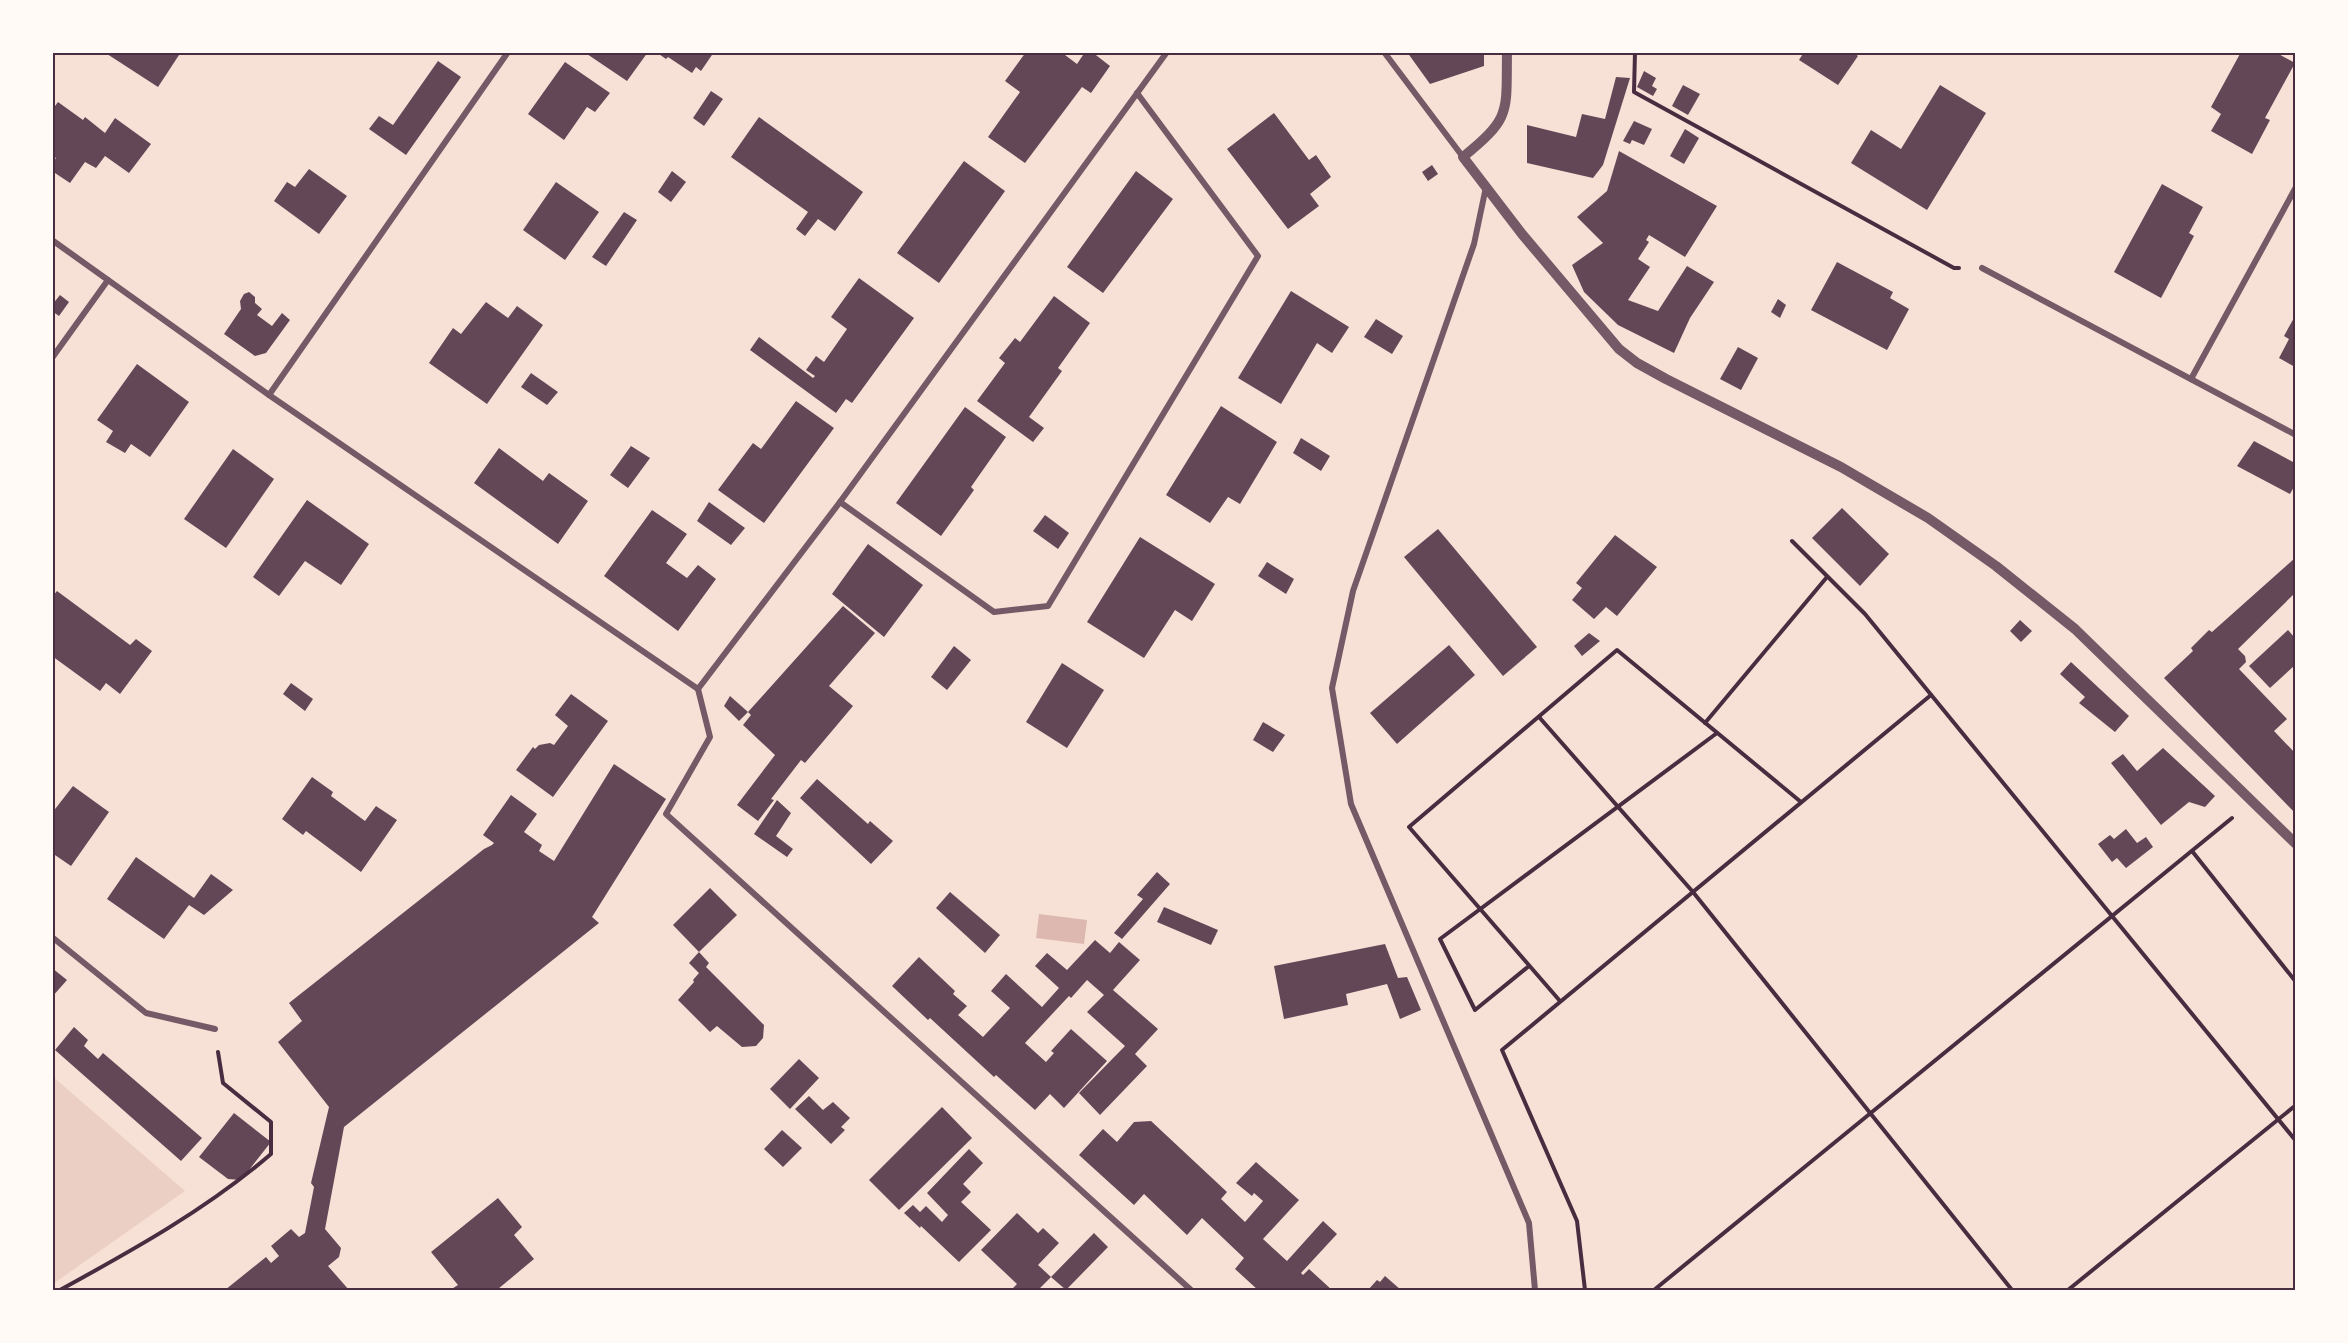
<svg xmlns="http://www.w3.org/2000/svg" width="2348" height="1343" viewBox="0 0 2348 1343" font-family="Lato,sans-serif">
<rect width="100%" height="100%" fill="#f7e1d7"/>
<path fill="#ebcfc5" d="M52 1076 185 1191 53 1284H52Z"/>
<path fill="#dcb8b0" d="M1039 914 1087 920 1084 944 1036 938Z"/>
<g fill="#644757">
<path d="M104 52H181L158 87Z"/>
<path d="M584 52H648L627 81Z"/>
<path d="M656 52H714L701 71 696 67 692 73 668 57 666 59Z"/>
<path d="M1026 52H1061L1077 64 1085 52H1092L1110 66 1091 93 1082 87 1025 163 988 137 1020 92 1005 81Z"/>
<path d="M1407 52H1484V66L1430 84Z"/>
<path d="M1804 52H1853L1858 56 1838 85 1799 60Z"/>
<path d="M2241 52H2275L2295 63 2265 118 2270 120 2252 154 2211 131 2221 114 2211 107Z"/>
<path d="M438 61 461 77 406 155 369 129 379 116 393 125Z"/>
<path d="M565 62 610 93 595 112 587 107 564 140 528 114Z"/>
<path d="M1644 71 1656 78 1652 86 1657 89 1653 96 1637 87Z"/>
<path d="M1616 77 1630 78 1603 165 1593 178 1527 163V125L1576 137 1582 114 1605 119Z"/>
<path d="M1683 85 1700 94 1688 115 1672 106Z"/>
<path d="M1940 85 1986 113 1927 210 1851 163 1871 130 1901 149Z"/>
<path d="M711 91 723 99 704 126 693 118Z"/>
<path d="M58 102 83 120 85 117 105 133 115 118 151 144 129 173 105 156 96 168 85 162 70 183 52 171V163L56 158 52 156V110Z"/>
<path d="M1274 113 1309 160 1316 155 1331 177 1310 194 1319 206 1288 229 1227 149Z"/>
<path d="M759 117 863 192 835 231 818 219 805 236 796 229 808 212 731 157Z"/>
<path d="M1634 121 1652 129 1644 145 1632 140 1630 144 1623 141Z"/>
<path d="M1685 129 1699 138 1684 164 1670 156Z"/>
<path d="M1619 151 1717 206 1685 257 1649 235 1646 240 1649 242 1638 259 1650 267 1628 300 1658 311 1687 266 1714 282 1690 318 1674 353 1618 325 1584 292 1572 265 1603 243 1577 217 1607 191Z"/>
<path d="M964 161 1005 191 939 283 897 253Z"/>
<path d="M1432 165 1438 174 1428 181 1422 172Z"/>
<path d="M309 169 347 196 319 234 274 201 287 182 295 187Z"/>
<path d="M672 171 686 182 671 202 658 192Z"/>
<path d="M1136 171 1173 199 1103 293 1067 267Z"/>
<path d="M556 182 599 212 565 260 523 230Z"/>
<path d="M2162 184 2203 207 2189 233 2194 236 2161 298 2114 272Z"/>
<path d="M624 212 637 220 606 266 592 257Z"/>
<path d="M1837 262 1893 292 1890 298 1909 309 1887 350 1811 310Z"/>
<path d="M859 278 914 318 852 403 846 399 836 413 750 350 759 337 813 378 815 376 806 370 816 356 824 362 847 329 831 317Z"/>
<path d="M1291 291 1349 327 1332 353 1317 343 1281 404 1238 378Z"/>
<path d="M249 292 255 297V303L262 309 257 315 272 326 282 313 290 320 266 353 255 356 224 334 241 309 240 301 244 294Z"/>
<path d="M60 295 69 302 59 316 52 311V305Z"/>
<path d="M1054 296 1090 323 1058 368 1062 371 1029 417 1044 428 1033 442 977 401 1005 363 999 358 1015 338 1020 342Z"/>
<path d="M1778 299 1786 305 1780 318 1771 312Z"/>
<path d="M486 302 508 318 517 306 543 325 487 404 429 363 453 328 461 334Z"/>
<path d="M2295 316V367L2279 358 2289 339 2284 336Z"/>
<path d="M1376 319 1403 336 1392 354 1364 337Z"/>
<path d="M1738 347 1758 358 1741 390 1720 379Z"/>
<path d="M137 364 189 402 150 457 131 444 125 453 106 442 113 431 97 420Z"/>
<path d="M531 373 558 392 547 405 521 387Z"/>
<path d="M796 401 834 428 764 523 718 490 753 443 761 449Z"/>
<path d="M1221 406 1277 442 1240 504 1228 497 1210 523 1166 495Z"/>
<path d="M965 407 1006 437 971 487 974 490 941 536 896 503Z"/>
<path d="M1301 438 1330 456 1321 471 1293 453Z"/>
<path d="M2254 441 2295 463V485L2290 494 2237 466Z"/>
<path d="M631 446 650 458 628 488 610 475Z"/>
<path d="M499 448 543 481 549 473 588 501 558 544 474 483Z"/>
<path d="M233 449 274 479 226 548 184 519Z"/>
<path d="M307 500 369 544 341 585 305 561 279 596 253 577Z"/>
<path d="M709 502 745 528 731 545 697 521Z"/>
<path d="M1842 508 1889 554 1860 586 1812 538Z"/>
<path d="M652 510 687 534 666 563 687 578 698 565 716 579 678 631 604 576Z"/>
<path d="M1045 515 1069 533 1058 549 1033 531Z"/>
<path d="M1438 529 1537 647 1503 676 1404 557Z"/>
<path d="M1615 535 1657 567 1617 616 1606 607 1594 619 1572 600 1582 588 1576 583Z"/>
<path d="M1140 537 1215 584 1192 621 1175 610 1144 658 1087 622Z"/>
<path d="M868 544 923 585 884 637 832 594Z"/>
<path d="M2295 558V593L2238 649 2245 656 2246 662 2239 669 2287 719 2274 731 2295 753V813L2164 678 2193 651 2191 648 2209 630 2212 632Z"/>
<path d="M1267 562 1294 579 1286 594 1258 576Z"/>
<path d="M57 591 130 645 136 639 152 651 120 694 106 683 100 691 52 656V597Z"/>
<path d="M843 606 875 633 829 686 853 706 805 763 801 760 771 799 774 800 758 821 737 805 775 755 743 725 751 715 748 712Z"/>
<path d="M2020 620 2032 631 2021 642 2010 631Z"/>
<path d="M2288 630 2295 638V665L2270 688 2249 666Z"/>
<path d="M1589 633 1600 641 1582 656 1574 646Z"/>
<path d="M1449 645 1475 675 1397 744 1370 713Z"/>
<path d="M954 646 971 660 947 690 931 677Z"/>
<path d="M2071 662 2129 716 2115 732 2079 703 2085 697 2060 674Z"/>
<path d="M1062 663 1104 690 1067 748 1026 722Z"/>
<path d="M291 683 313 699 305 711 283 694Z"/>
<path d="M571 694 608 721 553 797 516 770 533 747 535 749 539 745 550 743 554 745 568 726 555 715Z"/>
<path d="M730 696 748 712 739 721 724 706Z"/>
<path d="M1263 722 1285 735 1273 752 1253 740Z"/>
<path d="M2163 748 2215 796 2205 807 2189 802 2161 825 2111 763 2123 754 2137 771Z"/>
<path d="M614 764 666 799 592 917 599 923 344 1127 325 1229 341 1248 339 1257 328 1266 349 1290H225L266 1257 271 1263 279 1256 271 1246 291 1229 299 1237 305 1233 314 1187 311 1183 329 1107 278 1042 302 1021 289 1003 484 849 492 845 494 843 483 835 511 795 537 814 524 832 542 845 539 851 554 861Z"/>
<path d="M312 777 333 792 331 796 365 821 376 806 397 820 361 872 306 831 303 835 282 819Z"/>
<path d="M817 779 868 824 870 821 893 841 871 864 800 798Z"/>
<path d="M73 786 109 812 71 866 52 853V813Z"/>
<path d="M777 800 791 813 776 836 793 849 787 857 754 834Z"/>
<path d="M2126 829 2137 843 2146 837 2153 847 2126 868 2117 858 2112 862 2098 844 2110 835 2114 839Z"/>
<path d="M136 857 194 898 211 874 233 890 204 915 189 905 164 939 107 899Z"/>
<path d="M1157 872 1170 884 1122 939 1114 933 1143 899 1137 895Z"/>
<path d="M710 888 737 915 699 952 673 925Z"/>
<path d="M950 892 1000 935 985 953 936 908Z"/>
<path d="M1164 907 1218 930 1211 945 1157 922Z"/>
<path d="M1095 940 1110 953 1119 942 1140 960 1113 990 1158 1029 1135 1054 1147 1066 1100 1115 1079 1093 1125 1046 1087 1012 1104 995 1087 980 1071 998 1069 996 1025 1043 1046 1062 1054 1053 1051 1051 1071 1029 1107 1061 1064 1108 1050 1094 1035 1110 996 1075 994 1077 930 1018 928 1020 892 986 919 957 955 991 953 994 967 1006 958 1015 983 1037 1010 1008 991 991 1006 974 1042 1007 1059 988 1035 966 1047 953 1067 970Z"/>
<path d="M1385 944 1398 978 1407 977 1421 1010 1400 1019 1387 984 1346 994 1348 1005 1284 1019 1274 966Z"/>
<path d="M699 952 709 963 706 967 764 1025 763 1038 756 1046 742 1047 717 1026 710 1032 678 1000 694 982 693 980 699 973 689 963Z"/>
<path d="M52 968 67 980 52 997Z"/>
<path d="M74 1027 88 1040 84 1046 98 1059 103 1053 202 1138 181 1161 55 1050Z"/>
<path d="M799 1059 819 1078 790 1109 770 1089Z"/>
<path d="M809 1096 823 1110 833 1102 850 1118 841 1127 845 1130 831 1144 795 1109Z"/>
<path d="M942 1107 972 1138 899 1210 869 1180Z"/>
<path d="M234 1113 271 1142 241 1180 228 1179 199 1157Z"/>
<path d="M1151 1121 1227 1192 1221 1199 1245 1222 1263 1201 1254 1193 1252 1196 1236 1183 1256 1162 1299 1200 1263 1239 1287 1261 1323 1221 1337 1234 1301 1273 1303 1275 1309 1269 1332 1290H1258L1235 1269 1244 1258 1202 1218 1187 1235 1144 1194 1134 1205 1079 1155 1103 1129 1117 1142 1134 1122Z"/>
<path d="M782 1130 802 1148 783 1167 764 1149Z"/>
<path d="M969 1149 983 1163 963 1184 971 1192 961 1202 991 1230 959 1262 921 1226 920 1228 904 1213 913 1205 920 1212 926 1206 942 1222 948 1215 927 1193Z"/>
<path d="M498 1198 522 1227 514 1235 534 1259 498 1289 499 1290H450L458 1285 431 1252Z"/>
<path d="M1017 1213 1038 1233 1043 1228 1059 1243 1038 1265 1051 1277 1094 1233 1108 1247 1066 1290 1051 1277 1038 1290H1011L1017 1284 981 1250Z"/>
<path d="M1385 1276 1401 1290H1368L1377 1280 1380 1282Z"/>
</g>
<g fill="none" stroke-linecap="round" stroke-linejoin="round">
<g stroke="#4a2c40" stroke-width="4">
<path d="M1635 52 1634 92 1954 268H1959"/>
<path d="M1792 541 1865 614 2296 1141"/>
<path d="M1539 717 1693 892 2012 1290"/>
<path d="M1705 723 1827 577"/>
<path d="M2192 851 2296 982"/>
<path d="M1529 966 1475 1010 1440 939 1717 733"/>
<path d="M1560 1001 1409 827 1617 650 1801 802"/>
<path d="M60 1290C133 1250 207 1209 271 1154V1122L223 1083 218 1052"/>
<path d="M1585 1290 1577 1221 1502 1050 1931 695"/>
<path d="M1654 1290 2232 818"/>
<path d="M2068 1290 2296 1105"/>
</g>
<g stroke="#755966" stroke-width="6">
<path d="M1384 52 1463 157"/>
<path d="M1486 187 1474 244 1353 591 1332 688 1351 804 1529 1223 1535 1290"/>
<path d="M52 240 269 395 698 689 840 502 1167 52"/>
<path d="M1982 268 2296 435"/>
<path d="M52 358 108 280"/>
<path d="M2191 379 2296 187"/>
<path d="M269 395 508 52"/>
<path d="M840 502 994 612 1048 606 1258 256 1137 93"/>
<path d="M698 689 710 737 666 814 1191 1290"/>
<path d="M52 937 146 1013 215 1029"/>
</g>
<path stroke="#755966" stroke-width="10" d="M1507 52C1506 113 1512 117 1463 157L1522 234 1619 349 1637 363 1666 379 1841 467 1928 518 1996 566 2075 629 2296 844"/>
</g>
<rect width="2348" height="1343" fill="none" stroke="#fffaf5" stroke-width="108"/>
<rect x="54" y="54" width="2240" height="1235" fill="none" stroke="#4a2c40" stroke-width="2"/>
</svg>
